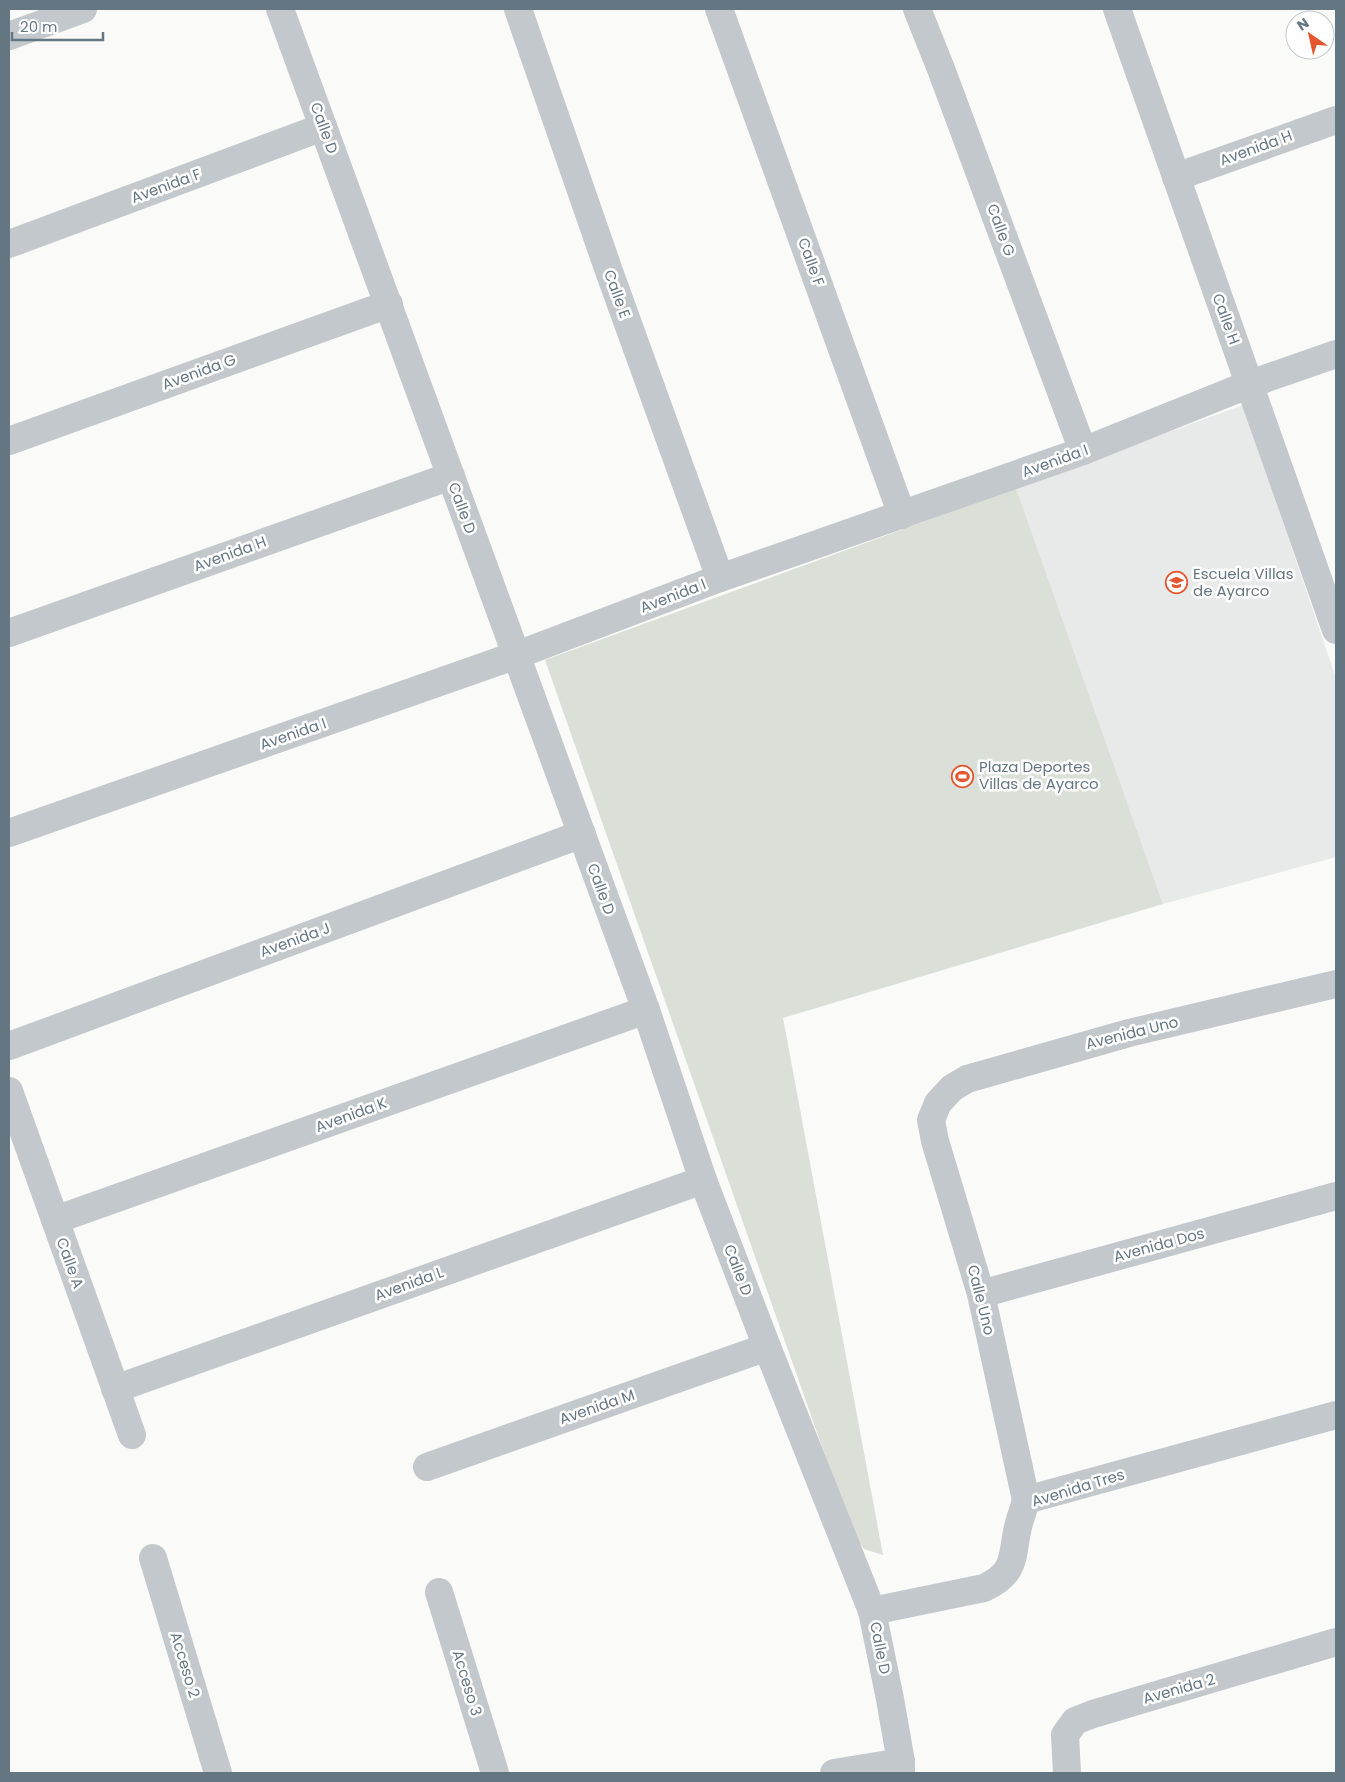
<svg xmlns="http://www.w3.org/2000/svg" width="1345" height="1782" viewBox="0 0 1345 1782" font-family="Poppins,sans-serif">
<rect width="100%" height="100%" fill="#fafaf8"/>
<path fill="#e8e9e9" d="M1243 405 1336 678V857L1163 904 1016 488Z"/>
<path fill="#dadfd7" d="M1016 488 1163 904 783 1018 883 1555 864 1549 852 1532 545 660Z"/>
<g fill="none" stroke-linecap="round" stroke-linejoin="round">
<g stroke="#c3c8cc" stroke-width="28">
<path d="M280 9 646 1010 703 1180 767 1347 872 1611 890 1699 901 1762V1773"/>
<path d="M518 9 610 274 720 578"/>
<path d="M719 9 902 515"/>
<path d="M917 9 941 69 1083 451"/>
<path d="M1117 9 1336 630"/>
<path d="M9 36 83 9"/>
<path d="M1176 177 1336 120"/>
<path d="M9 244 323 127"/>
<path d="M9 441 389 304"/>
<path d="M9 633 451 476"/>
<path d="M9 833 517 655 720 578 1083 451 1250 384 1336 354"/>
<path d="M9 1046 582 834"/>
<path d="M9 1091 132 1435"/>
<path d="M55 1220 646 1010"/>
<path d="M981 1294 1336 1196"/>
<path d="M115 1389 703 1180"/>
<path d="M427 1467 767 1347"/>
<path d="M1026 1500 981 1294 935 1141 931 1120 938 1103 952 1088 967 1079 1129 1033 1336 984"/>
<path d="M153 1558 218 1773"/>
<path d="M439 1592 495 1773"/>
<path d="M872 1611 984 1588C1017 1572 1011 1558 1018 1527 1020 1518 1024 1509 1026 1500L1336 1415"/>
<path d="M834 1773 901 1762"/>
<path d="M1067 1773 1065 1735 1075 1721 1093 1714 1336 1642"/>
</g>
</g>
<defs>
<symbol id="school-ring" viewBox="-11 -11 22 22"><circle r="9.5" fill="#fff" stroke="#e4572e" stroke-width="1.5"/><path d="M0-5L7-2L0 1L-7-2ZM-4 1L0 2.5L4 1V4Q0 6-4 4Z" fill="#e4572e"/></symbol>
<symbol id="stadium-ring" viewBox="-11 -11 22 22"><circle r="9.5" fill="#fff" stroke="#e4572e" stroke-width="1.5"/><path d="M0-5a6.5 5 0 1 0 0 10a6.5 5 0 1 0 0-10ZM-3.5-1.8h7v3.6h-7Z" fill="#e4572e"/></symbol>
</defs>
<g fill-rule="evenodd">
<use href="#school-ring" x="1164" y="570" width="25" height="25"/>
<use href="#stadium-ring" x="950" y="764" width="25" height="25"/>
</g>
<g text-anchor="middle" stroke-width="5" stroke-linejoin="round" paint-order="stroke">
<g font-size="15" fill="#657683" stroke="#fff">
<text transform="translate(324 128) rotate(70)" y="5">Calle D</text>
<text transform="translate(1256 148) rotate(-20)" y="5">Avenida H</text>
<text transform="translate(166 186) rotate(-20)" y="5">Avenida F</text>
<text transform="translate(1001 230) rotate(70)" y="5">Calle G</text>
<text transform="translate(811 262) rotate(70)" y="5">Calle F</text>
<text transform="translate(617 294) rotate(70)" y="5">Calle E</text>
<text transform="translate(1226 319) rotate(70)" y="5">Calle H</text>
<text transform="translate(199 372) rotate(-20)" y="5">Avenida G</text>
<text transform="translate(1055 461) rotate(-20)" y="5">Avenida I</text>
<text transform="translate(462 508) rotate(70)" y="5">Calle D</text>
<text transform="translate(230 554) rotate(-20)" y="5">Avenida H</text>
<text transform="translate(673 596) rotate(-21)" y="5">Avenida I</text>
<text transform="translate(293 734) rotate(-19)" y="5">Avenida I</text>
<text transform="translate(601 889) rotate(70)" y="5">Calle D</text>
<text transform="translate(295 940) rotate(-20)" y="5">Avenida J</text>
<text transform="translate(1132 1033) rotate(-14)" y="5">Avenida Uno</text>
<text transform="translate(351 1115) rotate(-20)" y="5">Avenida K</text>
<text transform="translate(1159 1245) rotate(-15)" y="5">Avenida Dos</text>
<text transform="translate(70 1263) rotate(70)" y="5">Calle A</text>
<text transform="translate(738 1270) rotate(69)" y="5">Calle D</text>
<text transform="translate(409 1284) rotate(-20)" y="5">Avenida L</text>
<text transform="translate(981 1300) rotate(76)" y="5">Calle Uno</text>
<text transform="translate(597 1407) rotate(-19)" y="5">Avenida M</text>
<text transform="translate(1078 1488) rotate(-17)" y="5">Avenida Tres</text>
<text transform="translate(880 1648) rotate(79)" y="5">Calle D</text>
<text transform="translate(185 1665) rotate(73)" y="5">Acceso 2</text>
<text transform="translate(467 1683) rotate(73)" y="5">Acceso 3</text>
<text transform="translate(1179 1689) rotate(-16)" y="5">Avenida 2</text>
</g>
<g font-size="15" fill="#657683" stroke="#fff" text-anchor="start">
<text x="1193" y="579">Escuela Villas<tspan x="1193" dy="17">de Ayarco</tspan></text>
<text x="979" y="772">Plaza Deportes<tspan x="979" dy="17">Villas de Ayarco</tspan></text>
</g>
</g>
<rect width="1345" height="1782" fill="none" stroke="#657683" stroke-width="20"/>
<g transform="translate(1310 35) rotate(326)"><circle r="24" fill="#ffffff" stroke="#c1c8cd"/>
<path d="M0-4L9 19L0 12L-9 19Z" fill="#e4572e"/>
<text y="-8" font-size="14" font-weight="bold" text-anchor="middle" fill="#657683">N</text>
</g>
<path d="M12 32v8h91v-8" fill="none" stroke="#657683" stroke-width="2.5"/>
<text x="20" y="32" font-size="15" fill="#657683" stroke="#ffffff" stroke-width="4" paint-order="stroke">20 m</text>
</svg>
